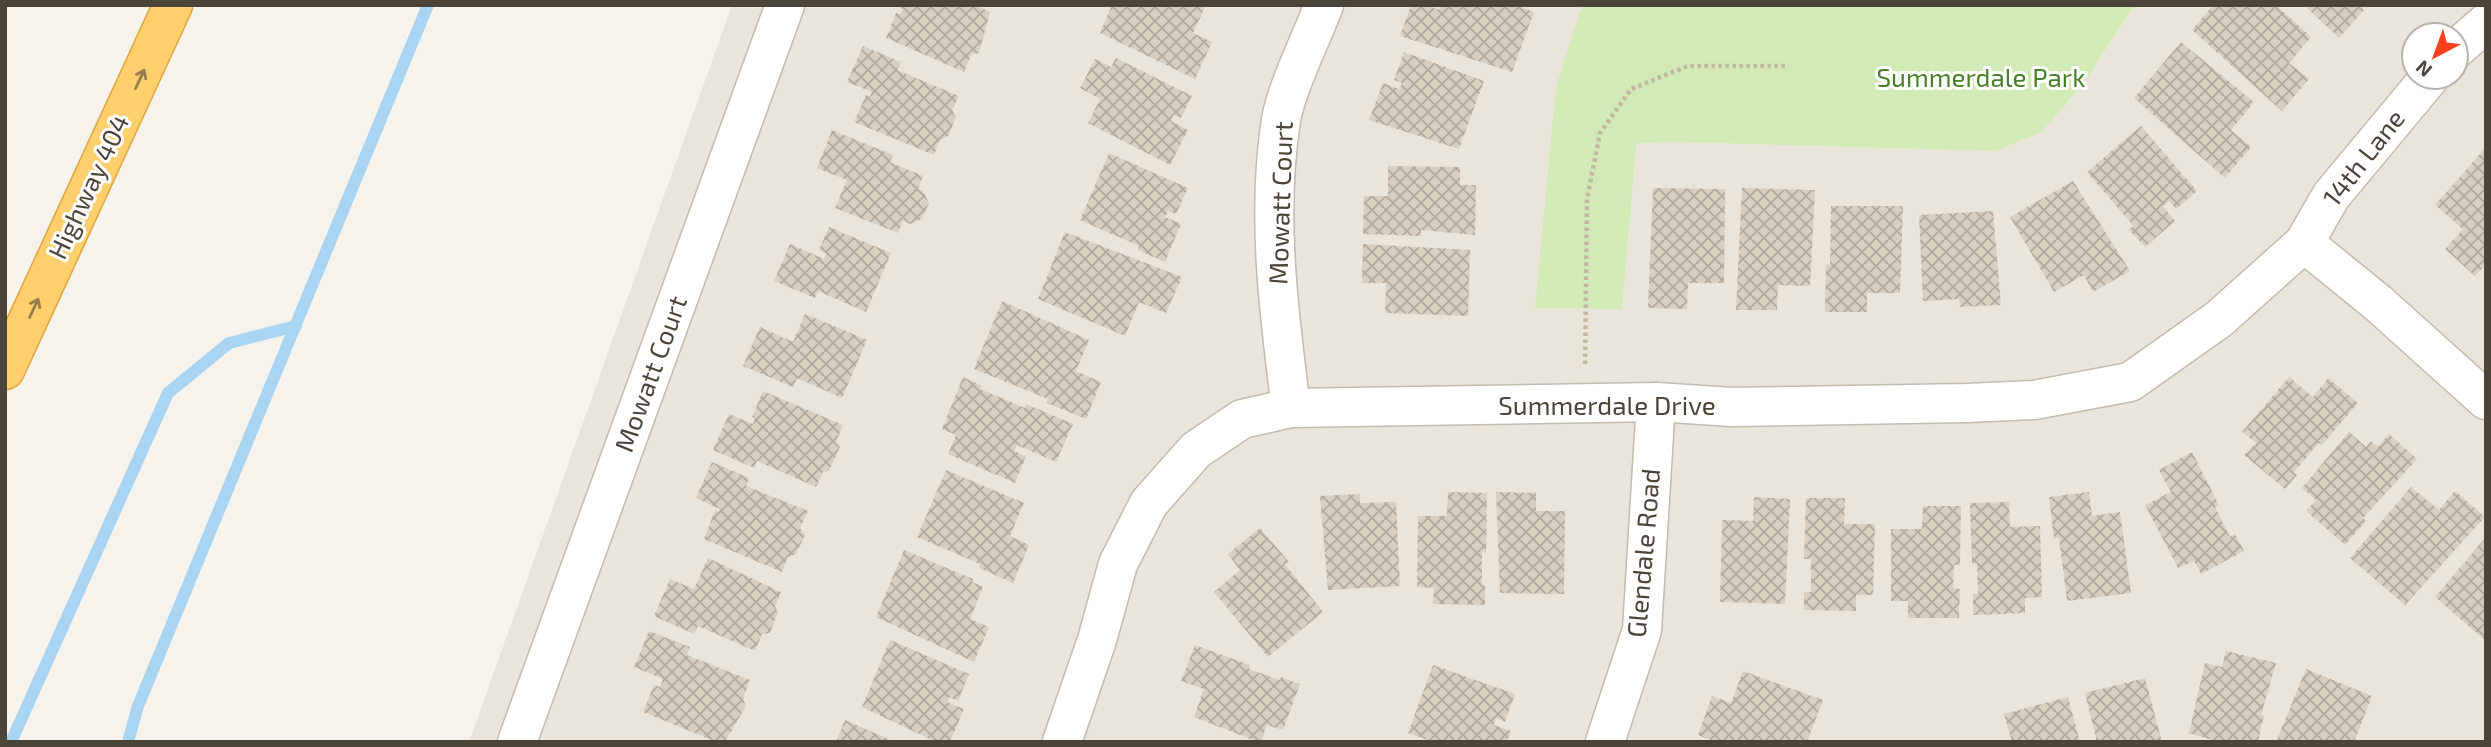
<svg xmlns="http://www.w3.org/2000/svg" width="2491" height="747" viewBox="0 0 2491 747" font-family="'Exo 2',sans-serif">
<defs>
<pattern id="building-cross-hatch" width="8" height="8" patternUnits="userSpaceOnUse" patternTransform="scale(1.75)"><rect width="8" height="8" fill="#d8cfc1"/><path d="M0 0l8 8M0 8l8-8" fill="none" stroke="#b1aa9e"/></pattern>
</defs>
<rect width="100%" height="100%" fill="#f6f3ec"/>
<path fill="#eae5da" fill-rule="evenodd" d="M732 5H1582L1556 86 1636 144 1667 142 1996 151 2042 132 2083 84 2135 5H2486V742H469ZM2414 35H2456V77H2414Z"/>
<path fill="#d2eab5" d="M1582 5H2135L2083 84 2042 132 1996 151 1667 142 1636 144 1622 309 1535 308 1556 86Z"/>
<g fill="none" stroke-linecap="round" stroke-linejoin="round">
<g stroke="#a9d4f2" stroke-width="12">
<path d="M11 742 168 393 229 343 296 326"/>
<path d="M128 742 138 706 428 5"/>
</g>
</g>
<g fill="url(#building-cross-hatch)">
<path d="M895 5H975L990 12 979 53 971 55 964 72 886 38 896 13 900 14 903 9Z"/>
<path d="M1112 5H1206L1193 33 1212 42 1195 79 1100 33Z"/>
<path d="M1411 5H1427L1439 10 1441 5H1515L1534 12 1512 72 1400 36Z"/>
<path d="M2213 5H2276L2311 37 2289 63 2309 79 2282 111 2192 30Z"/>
<path d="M2304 5H2358L2364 10 2339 38Z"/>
<path d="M2181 42 2254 102 2231 130 2251 147 2225 178 2134 98Z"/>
<path d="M863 46 901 62 897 70 959 96 952 110 956 117 948 136 940 140 934 155 854 122 866 95 870 97 872 92 847 82Z"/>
<path d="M1404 52 1484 81 1459 149 1369 120 1383 83 1399 89 1402 83 1394 80Z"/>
<path d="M1116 58 1192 96 1181 118 1174 115 1171 121 1188 130 1170 165 1088 123 1100 99 1080 88 1095 59 1111 67Z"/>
<path d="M2141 126 2197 191 2176 209 2169 201 2163 206 2175 221 2145 247 2129 230 2133 226 2130 222 2087 172Z"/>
<path d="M832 130 893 155 890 162 923 176 918 189 923 191 929 203 922 219 910 224 903 221 898 233 835 208 847 180 817 168Z"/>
<path d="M2486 147V264L2475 276 2445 249 2463 229 2435 205Z"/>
<path d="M1109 153 1188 188 1176 214 1168 211 1165 217 1181 224 1165 262 1138 250 1139 246 1080 220Z"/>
<path d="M1388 166 1460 167V185H1476L1475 235 1421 230V236L1363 234 1364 196H1388Z"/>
<path d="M2073 181 2130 271 2093 292 2084 275 2054 292 2010 217Z"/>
<path d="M1653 188 1725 189 1724 283H1688L1687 309 1648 308Z"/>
<path d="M1742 188 1815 190 1810 286 1778 285 1777 310H1736Z"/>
<path d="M1831 206H1903L1900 293H1867V312H1825L1826 264 1830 265Z"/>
<path d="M1993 211 2001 305 1960 307 1959 299 1923 301 1919 215Z"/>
<path d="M829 227 891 253 866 312 818 291 815 298 774 281 790 244 824 259 826 253 819 250Z"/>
<path d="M1065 232 1182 277 1166 313 1139 302 1125 336 1038 299Z"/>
<path d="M1363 244 1470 250 1468 316 1385 313 1386 283H1362Z"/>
<path d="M1002 301 1089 340 1076 371 1101 382 1086 419 1047 403 1048 399 974 369Z"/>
<path d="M805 314 867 340 842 398 797 378 793 387 743 366 760 327 793 342Z"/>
<path d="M963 377 982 386 980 389 1025 408 1026 404 1073 424 1056 462 1017 445 1014 451 1026 456 1015 483 948 454 956 435 942 429Z"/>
<path d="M2289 377 2313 397 2328 378 2358 403 2322 445 2319 443 2294 472 2297 475 2285 489 2244 455 2256 443 2242 432Z"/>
<path d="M763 391 843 425 836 442 840 447 829 471 823 472 816 487 757 461 754 468 713 450 729 414 753 424 755 418 752 417Z"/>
<path d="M2349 432 2366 447 2371 441 2378 447 2389 434 2417 459 2363 518 2366 521 2345 545 2306 511 2316 500 2302 488Z"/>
<path d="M2192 452 2219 505 2215 507 2230 537 2235 534 2244 551 2201 574 2194 561 2178 568 2145 505 2171 492 2159 470Z"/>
<path d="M712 462 749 478 746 486 808 511 800 528 805 535 796 554 788 557 782 572 704 539 715 510 719 512 720 509 696 498Z"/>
<path d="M946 470 1024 503 1010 536 1029 545 1013 583 979 568 980 564 917 537Z"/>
<path d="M2411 487 2439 510 2455 491 2485 517 2405 605 2350 558Z"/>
<path d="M1448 492 1487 493 1486 553 1482 552V585L1485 586V605L1433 604 1434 588 1417 587 1418 516H1447Z"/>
<path d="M1496 492 1536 493V511H1565L1564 594 1500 593Z"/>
<path d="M2089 492 2092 516 2120 512 2131 593 2067 601 2059 538 2054 539 2049 497Z"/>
<path d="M1360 494V503L1396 502 1400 586 1328 590 1320 496Z"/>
<path d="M1754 497 1790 499 1785 604 1720 602 1722 520 1753 521Z"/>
<path d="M1806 498H1845L1844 524H1875L1873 595H1856V611L1804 610V592H1811V559H1804Z"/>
<path d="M2009 502 2010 527 2040 526 2042 597 2025 598V613L1973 615V594H1978L1977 563 1972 564 1970 503Z"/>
<path d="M1923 506H1961L1960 565H1954L1953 588 1960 589 1959 618H1908V601H1891V529H1922Z"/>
<path d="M1260 528 1289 562 1285 564 1323 612 1268 657 1214 592 1240 570 1228 554Z"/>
<path d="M2486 537V641L2435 597Z"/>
<path d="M904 550 973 579 972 582 983 587 970 619 989 627 974 662 876 617Z"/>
<path d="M708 558 781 592 775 607 778 612 770 633 762 634 755 651 698 626 694 634 654 616 670 579 694 589Z"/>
<path d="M649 631 690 647 687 655 750 680 743 699 746 706 725 742H717L643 712 654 685 660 687 663 679 634 667Z"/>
<path d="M890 640 969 674 958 701 949 697 947 702 964 709 950 742H936L862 707Z"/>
<path d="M1195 645 1250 665 1249 669 1280 680 1281 677 1300 684 1283 730 1267 725 1261 742H1258L1194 717 1204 689 1181 681Z"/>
<path d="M2226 651 2276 663 2261 715H2264L2258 742H2219L2189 733 2205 663 2222 667Z"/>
<path d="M1433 665 1515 694 1505 722 1496 718 1494 725 1511 731 1507 742H1433L1408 733Z"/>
<path d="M2306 669 2372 696 2354 742H2276Z"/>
<path d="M1743 671 1823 700 1807 742H1716L1698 735 1712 696 1731 703Z"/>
<path d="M2145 678 2162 742H2097L2085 693Z"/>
<path d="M2068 697 2080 742H2012L2004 714Z"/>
<path d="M845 720 895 742H836Z"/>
</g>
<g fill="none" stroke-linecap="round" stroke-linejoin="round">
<defs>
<g id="street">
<path d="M2456 49 2486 23"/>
<path d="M2304 243 2378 303 2486 400"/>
<path d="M1291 408C1279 314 1266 215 1281 120 1286 89 1312 37 1324 5"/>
<path d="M517 742 785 5"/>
<path d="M1062 742 1097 640 1118 564 1149 503 1196 450 1242 419 1291 408 1656 402 1732 407 1967 403 2034 400 2130 382 2219 319 2304 243 2331 196 2430 77"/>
<path d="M1605 742 1642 630 1656 402"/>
</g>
<path id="highway" d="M5 370 173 5"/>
</defs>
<use href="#street" stroke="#c2bbae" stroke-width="41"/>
<use href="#highway" stroke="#e0a43c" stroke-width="41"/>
<path stroke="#c4b79f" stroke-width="4.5" stroke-dasharray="3.5 3.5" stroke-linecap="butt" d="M1585 364 1587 199 1600 133 1631 89 1688 66H1785"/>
<use href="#street" stroke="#fff" stroke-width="38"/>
<use href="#highway" stroke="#ffcf6e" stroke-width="38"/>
</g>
<defs><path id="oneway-shaft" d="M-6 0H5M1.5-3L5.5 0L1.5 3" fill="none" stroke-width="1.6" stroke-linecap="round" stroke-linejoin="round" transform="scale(1.75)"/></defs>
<g stroke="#937c4e">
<use href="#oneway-shaft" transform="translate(140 79) rotate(-65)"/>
<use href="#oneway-shaft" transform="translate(34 308) rotate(-65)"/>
</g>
<g text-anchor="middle" stroke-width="6" stroke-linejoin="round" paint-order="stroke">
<g font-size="26" fill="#4a7f2a" stroke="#fff">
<text x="1981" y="87">Summerdale Park</text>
</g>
<g font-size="26" fill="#4b4439" stroke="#fff">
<text transform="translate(2364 158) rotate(-52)" y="9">14th Lane</text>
<text transform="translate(89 187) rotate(-65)" y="9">Highway 404</text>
<text transform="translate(1281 203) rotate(-88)" y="9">Mowatt Court</text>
<text transform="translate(651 374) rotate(-70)" y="9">Mowatt Court</text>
<text x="1607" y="415">Summerdale Drive</text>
<text transform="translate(1644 553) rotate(-85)" y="9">Glendale Road</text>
</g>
</g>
<rect width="2491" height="747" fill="none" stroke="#4b4439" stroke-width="14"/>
<g transform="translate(2435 56) rotate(221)"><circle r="33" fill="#ffffff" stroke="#b7b4b0" stroke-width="2"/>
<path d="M0-5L12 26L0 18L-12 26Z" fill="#fc3f1d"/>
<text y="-10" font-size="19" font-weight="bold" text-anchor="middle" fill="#4b4439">N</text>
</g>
</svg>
